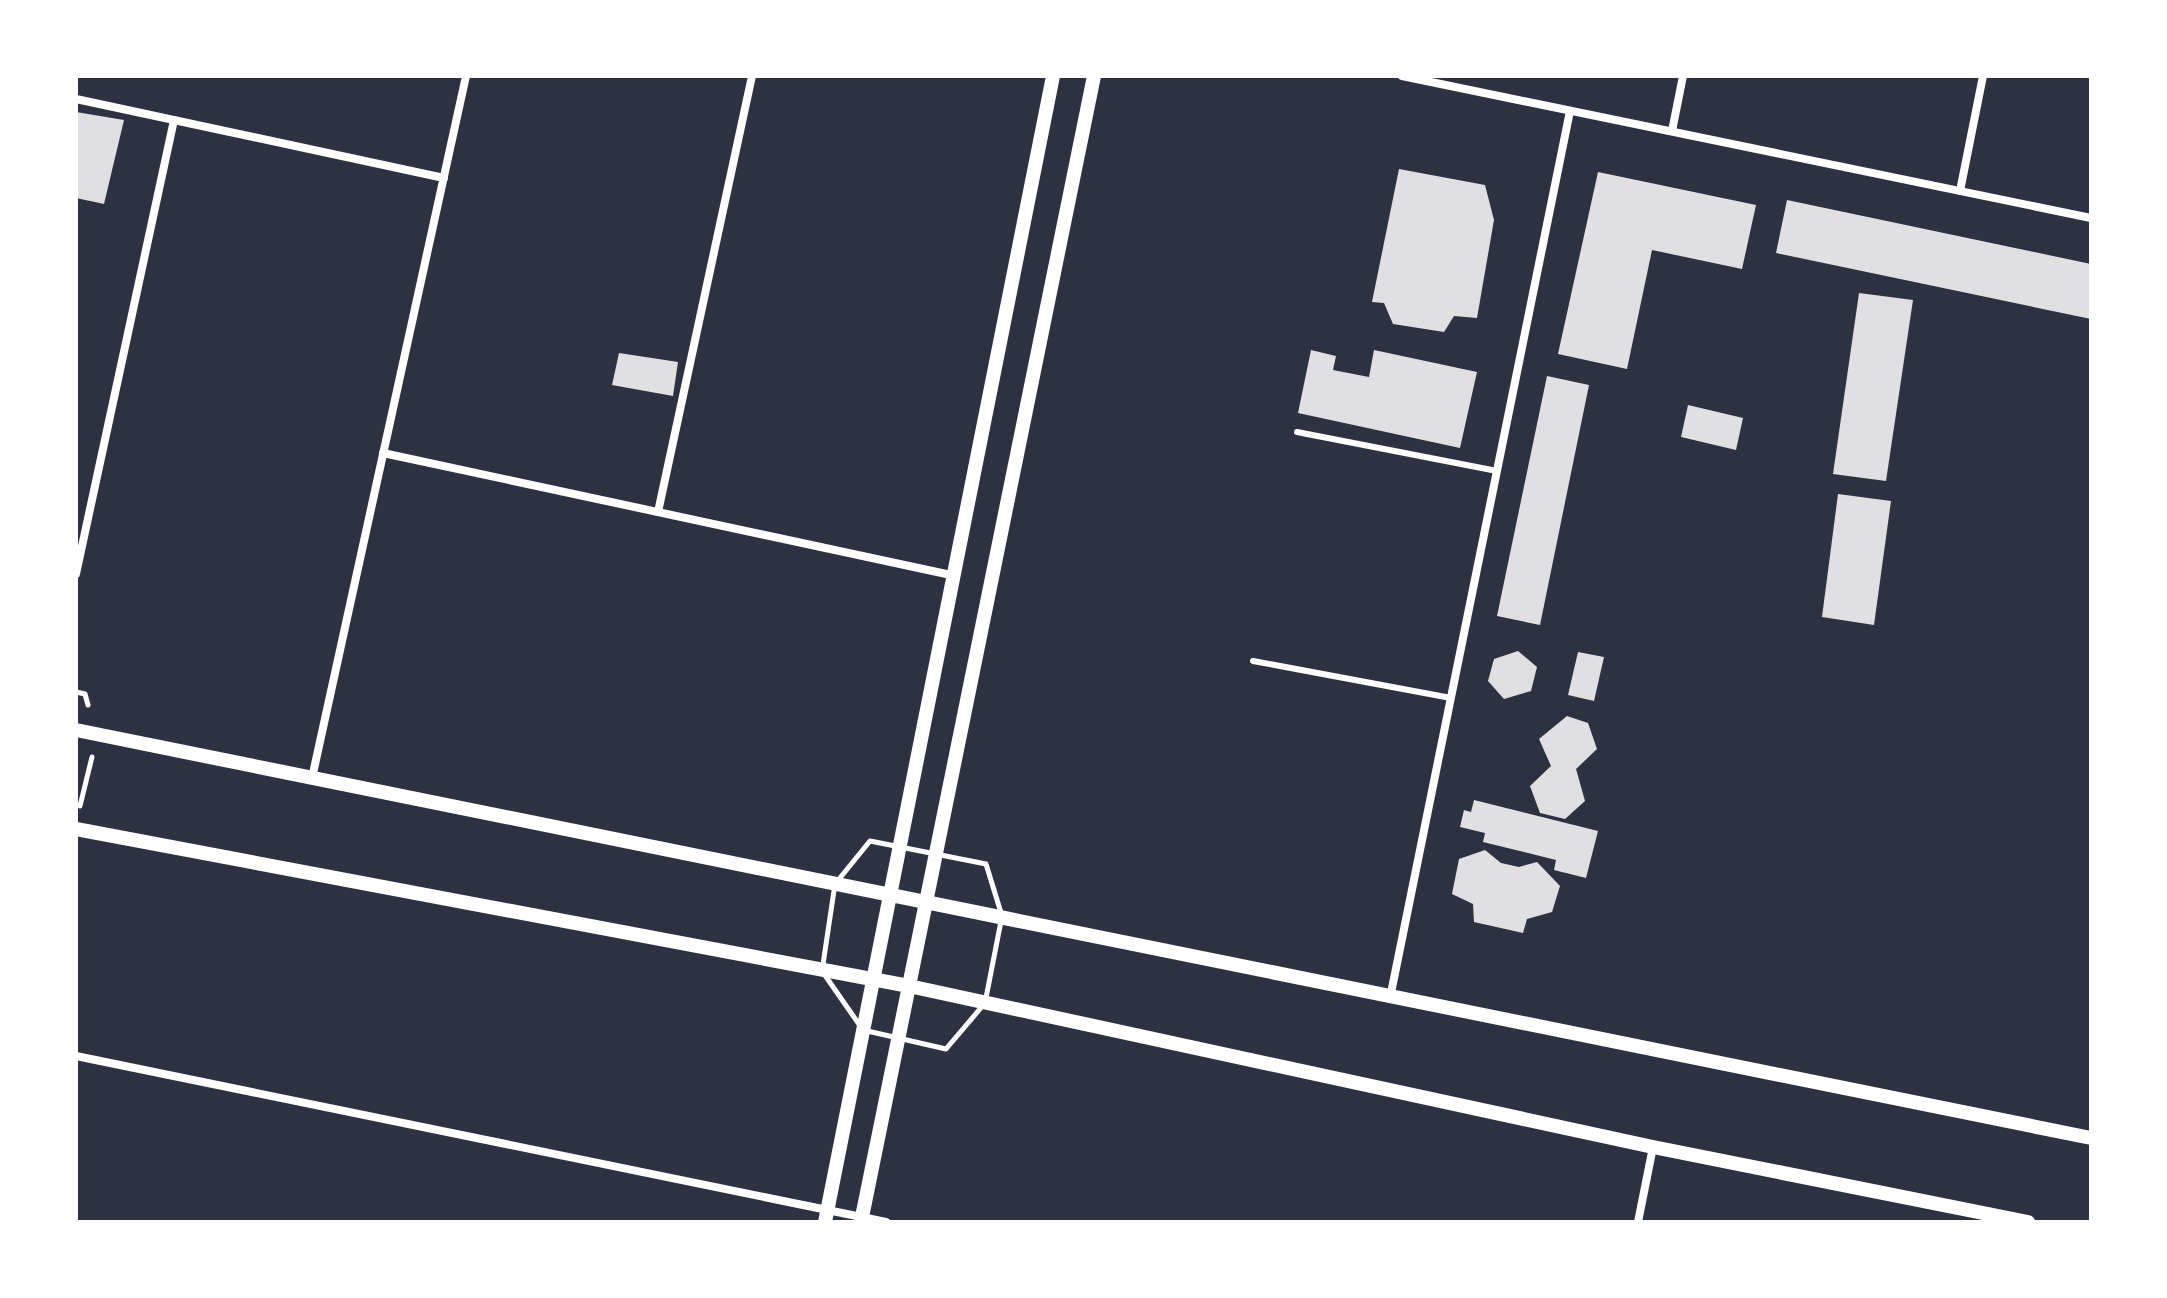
<svg xmlns="http://www.w3.org/2000/svg" width="2167" height="1298" viewBox="0 0 2167 1298" font-family="Quicksand,sans-serif">
<rect width="100%" height="100%" fill="#2d3142"/>
<g fill="#e0e0e3">
<path d="M76 112 124 120 104 204 76 198Z"/>
<path d="M1399 169 1485 185 1494 220 1477 318 1454 316 1444 332 1393 324 1384 303 1372 302Z"/>
<path d="M1598 172 1756 205 1742 269 1652 250 1627 369 1558 354Z"/>
<path d="M1787 200 2091 264V319L1776 253Z"/>
<path d="M1859 293 1913 300 1886 481 1833 474Z"/>
<path d="M1311 350 1336 356 1333 370 1369 377 1374 350 1477 372 1460 448 1298 413Z"/>
<path d="M619 353 678 362 673 396 612 385Z"/>
<path d="M1547 376 1589 385 1540 625 1497 616Z"/>
<path d="M1688 405 1743 418 1736 450 1681 437Z"/>
<path d="M1838 494 1891 501 1874 625 1822 617Z"/>
<path d="M1518 651 1537 667 1531 691 1504 699 1488 681 1494 659Z"/>
<path d="M1578 652 1604 657 1594 701 1568 695Z"/>
<path d="M1567 716 1588 723 1597 749 1576 769 1585 801 1565 819 1540 813 1530 786 1551 766 1539 739Z"/>
<path d="M1474 800 1598 831 1586 878 1554 870 1556 860 1483 842 1485 833 1460 827 1464 810 1471 812Z"/>
<path d="M1485 850 1501 863 1519 867 1537 862 1560 886 1552 912 1527 919 1523 933 1474 922 1473 904 1452 894 1459 859Z"/>
</g>
<g fill="none" stroke-linecap="round" stroke-linejoin="round">
<g stroke="#fff" stroke-width="5">
<path d="M76 692 85 694 88 705"/>
<path d="M80 806 92 757"/>
<path d="M870 841 986 864 1002 916 985 1003 946 1049 863 1030 822 971 835 884Z"/>
</g>
<g stroke="#fff" stroke-width="6">
<path d="M1297 432 1497 471"/>
<path d="M1253 661 1451 698"/>
</g>
<g stroke="#fff" stroke-width="8">
<path d="M1402 76 2091 218"/>
<path d="M76 99 444 178"/>
<path d="M1672 131 1683 76"/>
<path d="M1960 191 1983 76"/>
<path d="M383 453 951 575"/>
<path d="M658 512 752 76"/>
<path d="M76 574 174 120"/>
<path d="M312 778 466 76"/>
<path d="M1390 998 1570 111"/>
<path d="M76 1056 886 1222"/>
<path d="M1638 1222 1653 1147"/>
</g>
<g stroke="#fff" stroke-width="14">
<path d="M76 730 2091 1138"/>
<path d="M76 829 909 986 1653 1147 2028 1222"/>
<path d="M825 1222 1053 76"/>
<path d="M861 1222 1094 76"/>
</g>
</g>
<rect width="2167" height="1298" fill="none" stroke="#ffffff" stroke-width="156"/>
</svg>
